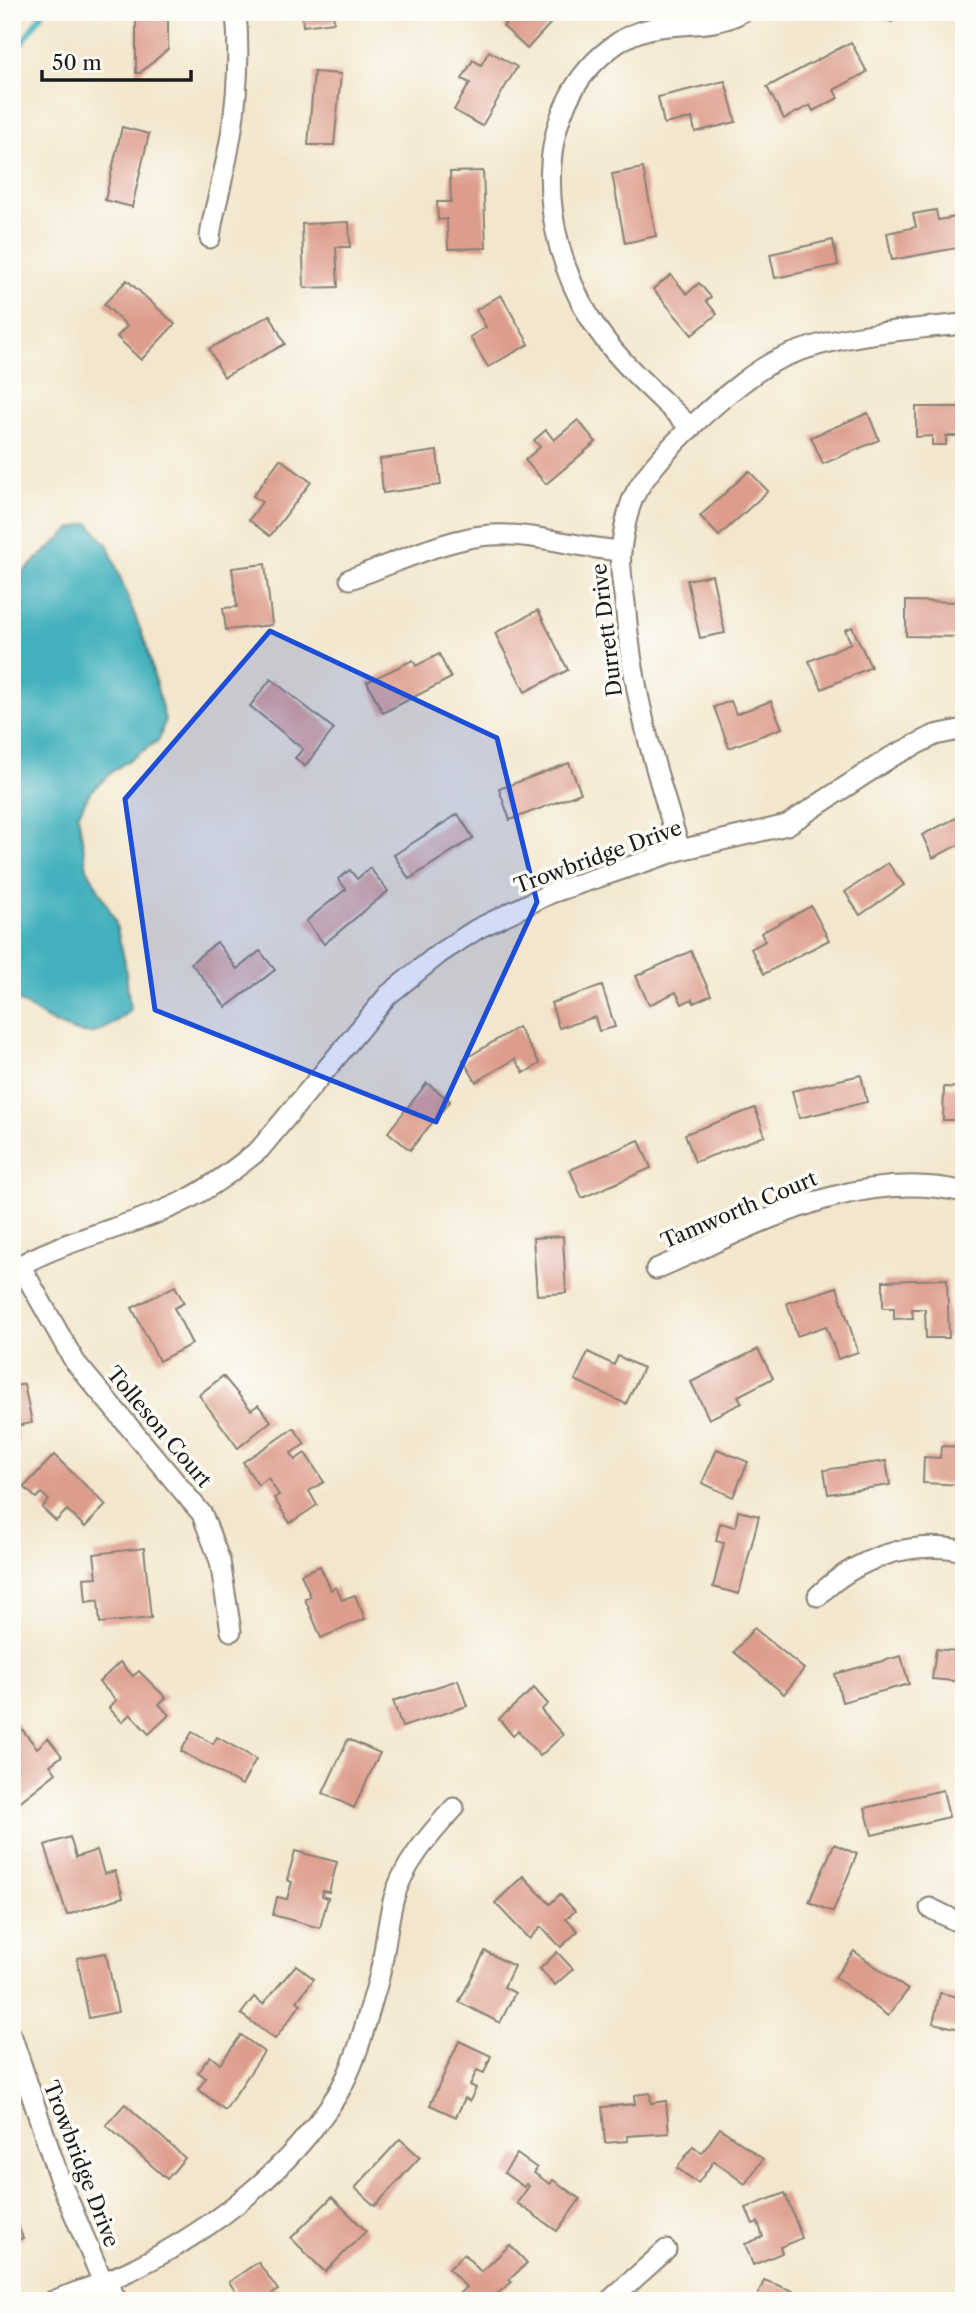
<svg xmlns="http://www.w3.org/2000/svg" width="976" height="2313" viewBox="0 0 976 2313" font-family="'Libre Caslon Text',serif">
<rect width="100%" height="100%" fill="#fdfcf7"/>
<filter id="ink" filterUnits="userSpaceOnUse"><feTurbulence type="fractalNoise" baseFrequency=".0143" numOctaves="2"/><feDisplacementMap in="SourceGraphic" scale="14" xChannelSelector="R" yChannelSelector="G"/><feConvolveMatrix kernelMatrix="1 2 1 2 8 2 1 2 1" color-interpolation-filters="sRGB"/></filter>
<filter id="wash" filterUnits="userSpaceOnUse"><feTurbulence type="fractalNoise" baseFrequency=".00686" numOctaves="4" result="noise"/><feDisplacementMap in="SourceGraphic" scale="28" xChannelSelector="R" yChannelSelector="G"/><feGaussianBlur stdDeviation="1.57" result="paint"/><feColorMatrix in="noise" values="0 0 0 0 0 0 0 0 0 0 0 0 0 0 0 0 0 1.4 0 .05"/><feComposite in="paint" operator="in"/></filter>
<g filter="url(#wash)">
<rect width="100%" height="100%" fill="#f3e6cc"/>
<path fill="#42b1bd" stroke="#2f666c" stroke-width="2" d="M89 523 108 546 146 644 165 720 159 740 113 771 89 794 78 815 87 868 115 920 125 963 130 1010C120 1019 105 1032 92 1033 69 1036 29 1009 12 996V582L71 529Z"/>
<g fill="none" stroke-linecap="round" stroke-linejoin="round">
<path stroke="#42b1bd" stroke-width="6" d="M12 49 24 40 43 12"/>
</g>
<g id="blocks">
<g fill="#dd9d8d">
<path d="M136 12H168V49L140 73H136Z"/>
<path d="M302 12H333L334 22 303 26Z"/>
<path d="M516 12H561L527 49 503 26Z"/>
<path d="M863 12H895L892 22Z"/>
<path d="M851 42 867 72 834 90 838 98 813 111 810 105 784 119 767 87Z"/>
<path d="M489 51 517 67 482 126 454 110 470 83 462 79 473 60 481 65Z"/>
<path d="M314 72 341 74 334 145H308Z"/>
<path d="M725 81 736 122 695 132 692 118 664 124 658 97Z"/>
<path d="M122 127 149 134 132 207 105 200Z"/>
<path d="M643 168 656 236 625 243 612 174Z"/>
<path d="M483 171 486 248 448 249 447 219 438 220 437 202H451L450 172Z"/>
<path d="M936 210 938 220 956 217 962 247 892 260 887 233 916 227 913 214Z"/>
<path d="M349 222 350 247H336L338 287 304 288 302 224Z"/>
<path d="M833 240 838 265 775 278 770 254Z"/>
<path d="M671 275 687 294 699 283 711 297 706 301 717 314 692 335 653 289Z"/>
<path d="M127 280 175 324 141 360 117 337 127 326 104 304Z"/>
<path d="M501 295 529 344 488 367 470 337 486 327 476 310Z"/>
<path d="M270 315 285 344 224 377 209 349Z"/>
<path d="M916 407H964V436H946V445H932V436L916 437Z"/>
<path d="M868 413 879 440 823 464 811 437Z"/>
<path d="M578 420 596 442 546 484 525 460 540 447 534 440 546 430 554 440Z"/>
<path d="M437 451 441 485 383 493 380 459Z"/>
<path d="M280 459 311 482 270 536 249 520 262 502 253 496Z"/>
<path d="M749 471 768 491 719 536 700 516Z"/>
<path d="M265 564 272 625 226 630 223 608 237 607 232 568Z"/>
<path d="M712 575 725 633 700 638 687 580Z"/>
<path d="M906 601 964 602V637L906 636Z"/>
<path d="M538 610 568 670 525 692 495 633Z"/>
<path d="M852 627 871 667 822 689 809 661 851 643 845 630Z"/>
<path d="M439 654 451 678 383 713 367 682 413 660 416 666Z"/>
<path d="M271 679 334 729 305 766 295 758 303 749 250 706Z"/>
<path d="M731 701 736 714 771 701 782 728 729 748 714 707Z"/>
<path d="M569 763 581 793 510 820 499 789Z"/>
<path d="M458 814 473 838 409 879 394 855Z"/>
<path d="M964 814V842L933 858 922 835Z"/>
<path d="M888 863 904 885 860 915 845 892Z"/>
<path d="M370 868 388 891 324 944 306 921 346 889 338 879 350 870 357 879Z"/>
<path d="M811 906 829 940 764 974 751 949 765 941 761 933Z"/>
<path d="M217 942 237 969 260 951 275 970 226 1007 191 963Z"/>
<path d="M691 951 711 995 694 1003 692 999 682 1004 676 992 649 1005 636 976Z"/>
<path d="M602 986 615 1027 599 1031 595 1017 559 1028 551 1003Z"/>
<path d="M518 1027 540 1064 524 1073 515 1059 476 1082 463 1060Z"/>
<path d="M861 1075 867 1102 799 1118 792 1091Z"/>
<path d="M427 1083 450 1101 410 1150 388 1132Z"/>
<path d="M944 1087 964 1088V1120H943Z"/>
<path d="M755 1108 765 1136 695 1162 685 1134Z"/>
<path d="M639 1140 651 1168 582 1198 570 1170Z"/>
<path d="M563 1236 566 1293 537 1295 533 1238Z"/>
<path d="M947 1279 949 1338H926L925 1309H912L913 1318 894 1319V1308H883V1281Z"/>
<path d="M175 1286 184 1303 174 1308 192 1344 159 1361 132 1308Z"/>
<path d="M837 1287 858 1352 838 1359 826 1326 797 1336 787 1303Z"/>
<path d="M758 1349 773 1378 738 1396 742 1403 709 1419 691 1382Z"/>
<path d="M588 1352 614 1365 618 1356 643 1368 626 1404 575 1380Z"/>
<path d="M223 1376 251 1410 258 1405 271 1421 238 1448 199 1395Z"/>
<path d="M24 1384 32 1423 16 1426 19 1440 12 1442V1387Z"/>
<path d="M294 1428 305 1444 291 1453 295 1460 305 1453 324 1482 309 1491 317 1505 290 1523 274 1498 279 1495 268 1478 258 1485 243 1462Z"/>
<path d="M941 1446 964 1447V1485L923 1483 924 1457 940 1458Z"/>
<path d="M717 1449 748 1462 733 1497 702 1483Z"/>
<path d="M54 1455 106 1505 85 1527 67 1510 56 1521 42 1508 49 1500 41 1493 36 1498 24 1487Z"/>
<path d="M886 1461 890 1485 828 1494 824 1470Z"/>
<path d="M738 1511 759 1516 739 1594 713 1587 724 1543 716 1541 720 1523 735 1527Z"/>
<path d="M144 1548 151 1618 100 1623 98 1600 86 1602 84 1578 97 1577 94 1554Z"/>
<path d="M320 1566 331 1590 336 1587 342 1600 355 1595 365 1619 321 1638 305 1599 311 1597 301 1574Z"/>
<path d="M754 1628 804 1669 784 1694 734 1652Z"/>
<path d="M936 1649 964 1652V1682L932 1679Z"/>
<path d="M901 1656 909 1684 842 1702 835 1674Z"/>
<path d="M120 1662 133 1676 139 1671 166 1698 159 1704 169 1715 149 1734 130 1714 122 1722 109 1708 116 1700 99 1682Z"/>
<path d="M458 1680 467 1706 402 1727 393 1701Z"/>
<path d="M534 1688 548 1704 541 1710 563 1735 540 1756 518 1731 513 1736 499 1719Z"/>
<path d="M12 1717 37 1748 48 1738 62 1756 50 1765 56 1773 18 1803 12 1795V1776L16 1773 12 1768 15 1763 12 1759Z"/>
<path d="M192 1732 213 1744 217 1737 256 1759 242 1785 181 1751Z"/>
<path d="M348 1739 380 1753 354 1808 323 1793Z"/>
<path d="M943 1790 949 1817 872 1835 865 1808Z"/>
<path d="M70 1837 76 1857 97 1850 104 1874 115 1871 123 1897 67 1915 45 1845Z"/>
<path d="M834 1844 857 1854 833 1912 809 1902Z"/>
<path d="M295 1851 337 1862 329 1892 323 1891 322 1896 328 1898 320 1928 273 1915 277 1897 287 1899 292 1882 287 1880Z"/>
<path d="M523 1876 550 1904 560 1894 575 1911 566 1919 578 1931 561 1947 541 1927 529 1939 495 1903Z"/>
<path d="M485 1951 514 1966 504 1987 515 1993 500 2023 459 2002Z"/>
<path d="M854 1951 908 1990 888 2016 835 1977Z"/>
<path d="M557 1952 573 1969 555 1985 540 1969Z"/>
<path d="M106 1953 118 2012 89 2018 77 1958Z"/>
<path d="M296 1965 314 1979 297 2001 301 2004 275 2039 241 2014 254 1997 263 2004Z"/>
<path d="M940 1993 964 1998V2030L933 2023Z"/>
<path d="M241 2035 264 2052 225 2110 198 2089 206 2078 198 2072 210 2056 220 2064Z"/>
<path d="M459 2041 491 2056 484 2073 477 2070 470 2085 476 2088 470 2101 465 2098 456 2117 430 2105Z"/>
<path d="M650 2093 651 2103 666 2101 669 2133 627 2136 628 2141 605 2143 602 2107 635 2104 634 2095Z"/>
<path d="M125 2104 185 2158 167 2179 106 2125Z"/>
<path d="M720 2128 763 2159 745 2184 714 2161 698 2183 677 2168 693 2146 702 2153Z"/>
<path d="M400 2139 420 2157 375 2206 355 2188Z"/>
<path d="M517 2154 537 2168 534 2173 550 2184 553 2180 580 2199 557 2231 517 2203 529 2186 526 2184 524 2187 504 2173Z"/>
<path d="M785 2193 802 2238 780 2247 782 2253 753 2265 745 2244 763 2237 758 2222 753 2224 746 2208Z"/>
<path d="M332 2197 366 2231 325 2272 291 2238Z"/>
<path d="M12 2210 23 2238 12 2242Z"/>
<path d="M510 2245 527 2263 509 2280 512 2282 488 2301H459L456 2297 466 2287 449 2269 464 2254 481 2272Z"/>
<path d="M258 2262 278 2290 262 2301H242L229 2282Z"/>
<path d="M764 2280 793 2291 789 2301H756Z"/>
</g>
</g>
</g>
<g filter="url(#ink)">
<use href="#blocks" fill-opacity="0" stroke="#888174" stroke-width="2"/>
<g fill="none" stroke-linecap="round" stroke-linejoin="round">
<defs>
<g id="street">
<path d="M210 238C212 217 218 200 222 180 235 126 241 67 236 12"/>
<path d="M691 428C657 394 615 360 590 318 539 234 527 106 616 44 660 13 702 35 742 12"/>
<path d="M350 579C390 565 452 536 493 535 536 533 578 548 621 551"/>
<path d="M680 850C654 764 632 693 625 603 623 586 619 567 621 550 623 535 627 513 633 498 651 458 738 379 777 360 833 334 903 330 964 324"/>
<path d="M20 1265 75 1362 202 1514 220 1561 231 1631"/>
<path d="M656 1269C753 1227 855 1166 964 1192"/>
<path d="M12 1270C67 1237 132 1228 188 1199 213 1186 238 1167 260 1149L388 995 440 953 477 929 551 893 680 850 787 825 891 757 935 735 964 729"/>
<path d="M818 1596C856 1558 911 1539 964 1551"/>
<path d="M930 1908 964 1925"/>
<path d="M12 2037 59 2178 103 2282 119 2301"/>
<path d="M53 2301C81 2290 111 2281 137 2267 215 2228 290 2169 337 2095 357 2062 366 2021 377 1985 385 1957 386 1929 393 1901 402 1866 430 1834 454 1808"/>
<path d="M609 2301 666 2250"/>
</g>
</defs>
<use href="#street" stroke="#888174" stroke-width="23"/>
<use href="#street" stroke="#fff" stroke-width="19"/>
</g>
</g>
<path fill="#1d4ed8" fill-opacity="0.2" stroke="#1d4ed8" stroke-width="5" stroke-linejoin="round" d="M270 631 497 738 537 902 436 1122 155 1010 125 799Z"/>
<g text-anchor="middle" stroke-width="7" stroke-linejoin="round" paint-order="stroke">
<g font-size="21" fill="#1c1c1c" stroke="#fdfcf7">
<text transform="translate(607 630) rotate(-97)" y="7">Durrett Drive</text>
<text transform="translate(598 857) rotate(-20)" y="7">Trowbridge Drive</text>
<text transform="translate(739 1210) rotate(-23)" y="7">Tamworth Court</text>
<text transform="translate(159 1427) rotate(50)" y="7">Tolleson Court</text>
<text transform="translate(81 2164) rotate(69)" y="7">Trowbridge Drive</text>
</g>
</g>
<rect width="976" height="2313" fill="none" stroke="#fdfcf7" stroke-width="42"/>
<path d="M42 70v10h149v-10" fill="none" stroke="#1c1c1c" stroke-width="3.5"/>
<text x="52" y="70" font-size="21" fill="#1c1c1c" stroke="#fdfcf7" stroke-width="5" paint-order="stroke">50 m</text>
</svg>
